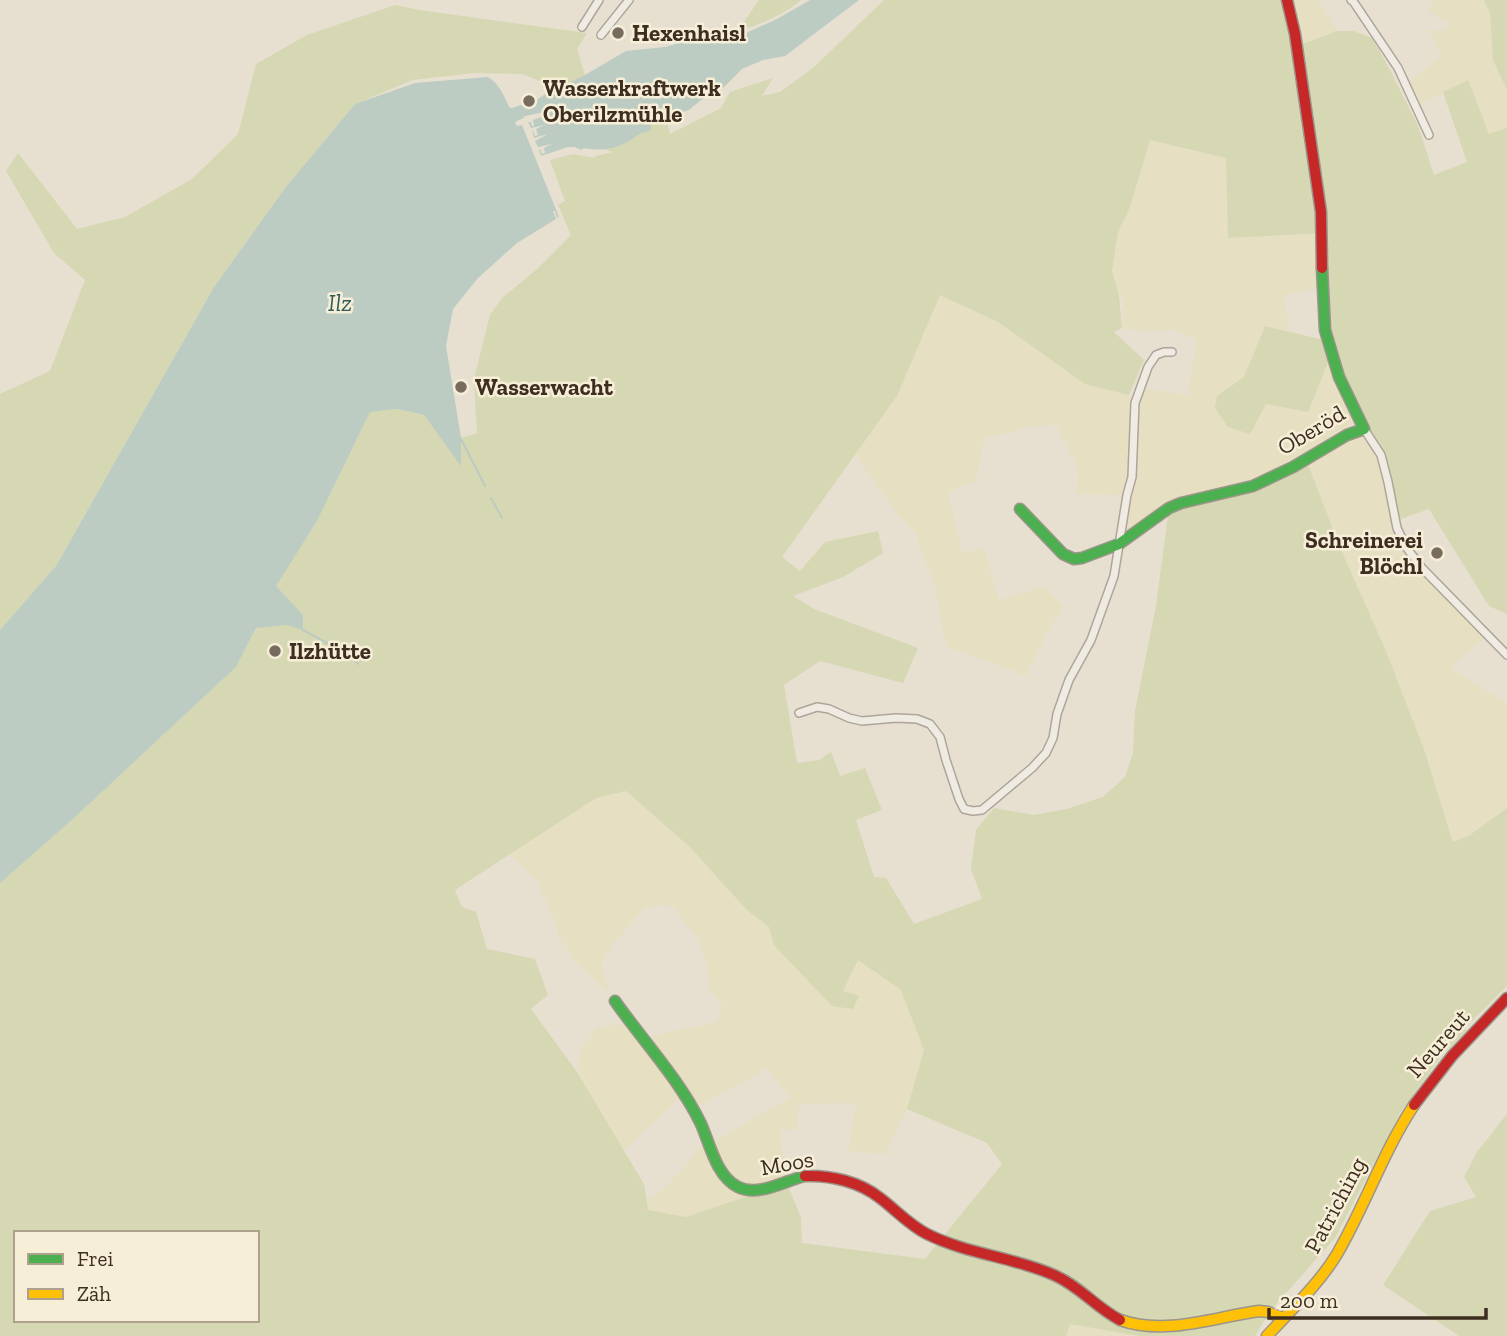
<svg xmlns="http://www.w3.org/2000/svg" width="1507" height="1336" viewBox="0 0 1507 1336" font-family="'Zilla Slab',serif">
<rect width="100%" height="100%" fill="#e7e0d1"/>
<g fill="#e6dfc2">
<path d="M1287 0H1318L1337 31 1297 46Z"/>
<path d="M1433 0H1484L1490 13 1493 60 1507 90V128L1489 135 1468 80 1416 107 1406 85 1441 56 1429 30 1445 31 1449 23 1428 11Z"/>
<path d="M1150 140 1226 158 1228 238 1322 233 1323 287 1282 296 1284 297 1289 331 1265 326 1244 377 1217 396 1266 404 1329 360 1356 415 1347 435 1364 429 1375 444 1388 482 1406 547 1488 635 1450 667 1507 704V807L1470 835 1456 841 1453 840 1425 752 1386 651 1339 545 1307 462 1253 486 1181 503 1119 544 1127 495 1076 494 1079 470 1056 425 1026 427 1018 431 984 438 976 481 948 492 962 553 984 549 999 600 1044 586 1064 607 1051 626 1026 676 946 646 936 591 916 534 898 515 855 454 897 396 940 295 998 322 1085 384 1129 395 1135 403 1145 389 1188 395 1197 339 1170 329 1149 332 1122 328 1124 300 1119 295 1112 271 1118 232 1130 207Z"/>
<path d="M625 791 690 847 747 910 769 927 774 945 843 992 858 959 901 990 924 1050 907 1109 885 1154 848 1151 856 1103 799 1104 798 1129 780 1131 787 1183 686 1217 648 1210 646 1201 661 1191 686 1165 704 1141 717 1139 790 1098 768 1068 696 1108 645 1037 718 1022 722 1004 709 988 707 965 698 940 673 907 662 905 645 908 613 944 601 964 610 994 579 966 559 937 555 920 536 880 510 854 596 798Z"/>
<path d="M629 1023 681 1096 624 1151 577 1072 582 1048 598 1027Z"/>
<path d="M1070 1324 1140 1336H1066Z"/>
</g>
<g fill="#d6d7b3" fill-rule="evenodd">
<path d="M759 0H801C789 11 755 29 739 29Z"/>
<path d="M884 0H1287L1297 46 1337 31H1353L1372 38 1390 70 1418 126 1434 175 1467 162 1443 92 1468 80 1489 134 1507 128V614L1489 606 1429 509 1398 520 1389 470 1384 466 1347 396 1323 303 1328 295 1324 280 1322 233 1228 238 1226 158 1150 140 1130 207 1118 232 1112 271 1119 295 1122 328 1114 332 1144 360 1129 395 1085 384 998 322 940 295 897 396 782 557 800 571 825 542 878 531 883 553 843 577 793 596 814 609 918 648 903 683 820 661 784 685 797 763 819 760 831 752 840 776 865 768 882 810 856 820 874 877 886 878 914 924 982 899 971 869 976 830 994 808 1034 815 1067 809 1103 797 1125 777 1133 753 1135 711 1156 606 1169 508 1253 486 1307 462 1339 545 1386 651 1425 752 1453 842 1470 835 1507 808V986L1465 1028 1467 1030 1442 1055 1400 1113 1335 1238 1271 1310 1255 1336H1140L1070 1324 1066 1336H0V882L73 819 236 667 256 628 303 615 275 586 317 521 370 412 397 409 424 415 461 464V438L477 433 474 379 490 315 502 298 537 269 571 235 558 205 565 201 550 160 573 154 595 158V156L613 152 605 150 625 143 657 119 666 118 670 134 721 108 730 92 773 78 762 96 780 92 813 68ZM626 791 690 847 747 910 769 927 774 945 832 1006 853 1009 859 996 843 991 858 960 901 990 924 1050 907 1109 987 1143 1002 1164 925 1259 802 1243 801 1218 787 1183 686 1217 648 1210 644 1184 577 1072 531 1009 548 995 535 959 487 949 476 912 462 907 455 890 596 798ZM16 1233H257V1320H16Z"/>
<path d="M1484 0H1507V90L1493 60 1490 13Z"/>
<path d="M395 5 419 10 587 33 577 49 585 75 552 91 540 81 522 74 474 73 413 80 355 104 285 188 214 287 56 566 0 630V394L50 371 85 280 54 253 6 171 18 153 77 229 125 217 192 179 238 134 256 64 307 35Z"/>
<path d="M1265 326 1324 340 1329 360 1308 412 1266 404 1250 434 1228 427 1215 408 1217 396 1244 377Z"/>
<path d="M1507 1114V1336H1459L1383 1285 1430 1211 1476 1197 1464 1177 1477 1152Z"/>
</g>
<g fill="#bcccc2">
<path d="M810 0H859L785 56 763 60 742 69 723 88 701 100 689 110 652 122 650 131C641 132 636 136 629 141 614 150 600 151 583 148L582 150 574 147H568L541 156 539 150 540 149 542 154 545 153 544 148 552 144 538 147 535 141 548 134 534 138 532 131H533L535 136 538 135 536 129 545 125 531 128 528 122H531L532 126H534L533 120 544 116 542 115 537 100 545 94 585 75 626 51 665 47 689 40 716 35 746 33 777 19Z"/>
<path d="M488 77C500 84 504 97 510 108L520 107 524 118 517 121 515 123 517 126 522 125 559 217 557 218 555 211H553L556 219 517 243 478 278 453 309 446 346 461 438V466L424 415 397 409 370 412 317 521 276 586 303 615V630L287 625 256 628 236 667 73 819 0 883V630L56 566 214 287 285 188 355 104 415 83Z"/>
</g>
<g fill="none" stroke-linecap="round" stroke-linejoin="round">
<g stroke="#bcccc2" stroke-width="2">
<path d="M460 437 485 486"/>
<path d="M491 498 502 518"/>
<path d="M303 630 345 653"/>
<path d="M354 660 358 664"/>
</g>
<path stroke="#bcccc2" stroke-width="12" d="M509 120V117L521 111 553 104"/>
<defs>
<g id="street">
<path d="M1351 0 1353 1 1398 68 1429 135"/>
<path d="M582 27 599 0"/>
<path d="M601 35 629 0"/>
<path d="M1364 429 1381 455 1388 482 1397 528 1406 547 1422 568 1507 655"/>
<path d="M799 713 817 707 829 709 849 718 862 721 896 718 917 719 930 724 940 737 946 760 959 799 964 809 973 811 982 810 1032 768 1046 753 1053 738 1057 714 1069 680 1091 640 1114 576 1127 495 1132 477 1135 403 1148 367 1156 355 1164 352H1172"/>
</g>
<g id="fast">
<path d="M1020 509 1063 554 1074 559 1082 558 1119 544 1169 508 1181 503 1253 486 1293 467 1347 435 1364 429 1339 377 1325 330 1322 268"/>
<path d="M615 1001C643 1041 680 1080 701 1124 710 1144 716 1176 738 1187 759 1197 784 1181 805 1176"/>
</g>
<g id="slow">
<path d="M1120 1320C1166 1336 1214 1317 1259 1311L1268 1312 1283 1318"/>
<path d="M1267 1336C1291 1310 1319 1284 1337 1254 1365 1206 1383 1152 1414 1105"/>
</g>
<g id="jam">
<path d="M1287 0 1295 34 1321 212 1322 268"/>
<path d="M1414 1105 1452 1056 1507 998"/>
<path d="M805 1176C831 1175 860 1182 880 1198 896 1210 909 1225 927 1234 967 1254 1013 1257 1054 1275 1081 1287 1095 1307 1120 1320"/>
</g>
</defs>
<use href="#street" stroke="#ada599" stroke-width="10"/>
<use href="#fast" stroke="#9c958a" stroke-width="13"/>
<use href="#slow" stroke="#9c958a" stroke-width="13"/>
<use href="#jam" stroke="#9c958a" stroke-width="13"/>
<use href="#street" stroke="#efebe3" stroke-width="7"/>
<use href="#fast" stroke="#4caf50" stroke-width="10"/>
<use href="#slow" stroke="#ffc107" stroke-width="10"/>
<use href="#jam" stroke="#c62828" stroke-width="10"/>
</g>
<g fill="#786c5e" stroke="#f7eed8" stroke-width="2.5">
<circle cx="618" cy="33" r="7"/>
<circle cx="529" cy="101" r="7"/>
<circle cx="461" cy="387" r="7"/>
<circle cx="1437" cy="553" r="7"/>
<circle cx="275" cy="651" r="7"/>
</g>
<g text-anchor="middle" stroke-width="5" stroke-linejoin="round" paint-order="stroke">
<g font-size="23" font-weight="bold" fill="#3d2e20" stroke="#f7eed8" text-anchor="start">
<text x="632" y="41">Hexenhaisl</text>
<text x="543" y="96">Wasserkraftwerk<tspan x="543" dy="26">Oberilzmühle</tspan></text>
<text x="475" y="395">Wasserwacht</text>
<text x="1423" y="548" text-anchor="end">Schreinerei<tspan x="1423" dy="26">Blöchl</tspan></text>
<text x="289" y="659">Ilzhütte</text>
</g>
<g font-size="23" fill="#3d2e20" stroke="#f7eed8">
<text transform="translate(1311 430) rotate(-31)" y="8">Oberöd</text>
<text transform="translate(1438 1043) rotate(-49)" y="8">Neureut</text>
<text transform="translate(787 1163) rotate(-10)" y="8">Moos</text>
<text transform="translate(1335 1205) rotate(-62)" y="8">Patriching</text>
</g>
<g font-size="24" font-style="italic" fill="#2f5d5a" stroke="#f7eed8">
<text x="340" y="311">Ilz</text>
</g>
</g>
<rect x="14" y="1231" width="245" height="91" fill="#f7eed8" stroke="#ada18e" stroke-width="2"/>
<rect x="28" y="1254" width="35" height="10" fill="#4caf50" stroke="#ada18e" stroke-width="2"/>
<text x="77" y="1266" font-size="21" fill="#3d2e20">Frei</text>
<rect x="28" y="1289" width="35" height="10" fill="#ffc107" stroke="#ada18e" stroke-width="2"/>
<text x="77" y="1301" font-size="21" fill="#3d2e20">Zäh</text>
<path d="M1269 1308v10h217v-10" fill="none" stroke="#3d2e20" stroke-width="3.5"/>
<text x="1280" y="1308" font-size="21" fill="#3d2e20" stroke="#f7eed8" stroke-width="5" paint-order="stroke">200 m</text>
</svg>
